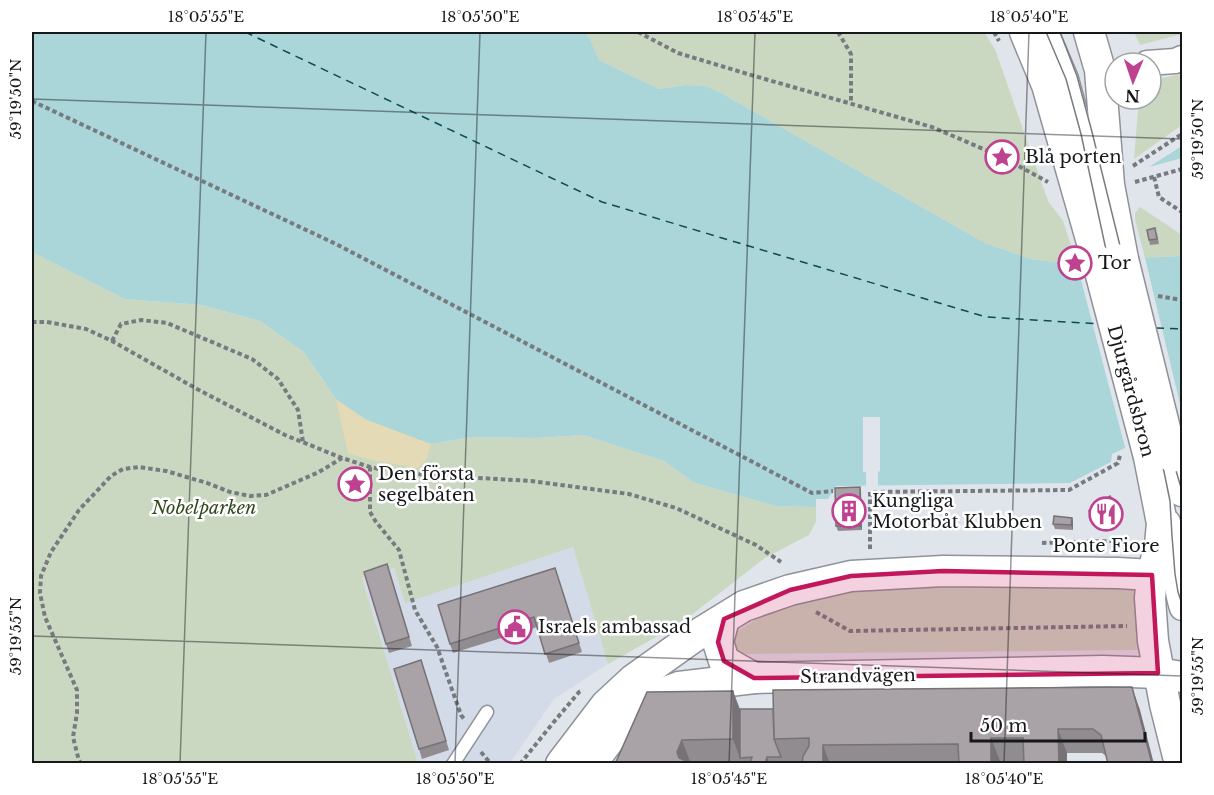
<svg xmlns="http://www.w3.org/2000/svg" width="1214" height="795" viewBox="0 0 1214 795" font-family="'Libre Baskerville',serif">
<rect width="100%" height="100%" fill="#e0e5eb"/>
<path fill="#d2dbe7" d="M573 547 608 664 554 699 510 763H418L362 578 394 568 405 602Z"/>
<g fill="#cbd8c1">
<path d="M585 32H984L995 49 1048 201 1063 221 1076 261 1055 262 1030 259 985 243 721 93 706 86 686 85 659 89 599 60 590 39Z"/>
<path d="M1134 32H1182V34L1140 45Z"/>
<path d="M1182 74V125L1134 159 1139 99H1151V80Z"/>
<path d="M1140 207 1182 235V256L1145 258 1135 220V213Z"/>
<path d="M32 252 125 299 202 305 260 321 304 352 336 399 431 444 471 437 536 438 583 435 664 461 693 482 775 506 816 507V522L809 535 765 558 681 623 608 664 573 547 405 603 394 568 362 578 418 763H32Z"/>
<path d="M891 587H1131L1137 594 1138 650 744 654C732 651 731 644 735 633L786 599 807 591Z"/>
</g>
<path fill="#e4dbb6" d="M336 399 365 419 431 444 426 460 418 468 372 460 348 453Z"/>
<g fill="#aad5d9">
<path d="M32 32H585L590 39 599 60 659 89 686 85 706 86 721 93 985 243 1030 259 1055 262 1182 256V448H1125L1112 454 1111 462 1070 483 836 486 828 499H816V507L775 506 693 482 664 461 583 435 536 438 471 437 431 444 365 419 336 399 304 352 260 321 202 305 125 299 32 252Z"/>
<path d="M1182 146V158L1149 167Z"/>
</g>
<g fill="#e0e5eb">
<path d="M1145 258 1182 412V451H1126L1076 261Z"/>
<path d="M863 417H880V471L878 472V486H866V472H863Z"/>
</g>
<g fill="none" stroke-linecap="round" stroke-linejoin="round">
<g stroke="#0d4b51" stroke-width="1.5" stroke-dasharray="8 6" stroke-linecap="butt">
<path d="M245 32 602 202 986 317 1100 324"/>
<path d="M1156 328 1182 329"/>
</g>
<defs>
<path id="service" d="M453 764 487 712"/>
<g id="minor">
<path d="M1046 32 1066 79 1081 134 1101 228"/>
<path d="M1147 63 1175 61 1182 58"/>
<path d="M1168 522C1174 550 1173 581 1182 608"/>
</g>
<g id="tertiary">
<path d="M1025 32 1047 85 1097 260"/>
<path d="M1089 32 1100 70 1109 185 1123 259"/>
<path d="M1149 457 1162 523 1160 545 1152 575 1150 598 1153 641 1165 704 1180 764"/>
<path d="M1172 457 1182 491"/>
<path d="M724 619 718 642 724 661 754 678"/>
<path d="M561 764 606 705 633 680 692 638 744 606 790 590 851 576 943 571 1118 573 1152 575 1182 574"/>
<path d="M591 764 624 720 649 698 679 687 754 678 1103 671 1158 673 1182 677"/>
</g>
</defs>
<use href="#service" stroke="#8f9399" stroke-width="15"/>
<use href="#minor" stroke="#8f9399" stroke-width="27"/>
<use href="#tertiary" stroke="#8f9399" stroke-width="33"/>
<g stroke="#777b7f" stroke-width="4" stroke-dasharray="4.5 3" stroke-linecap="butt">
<path d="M638 32 678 53 751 75 932 127 1002 157 1048 182"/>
<path d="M838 32 851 54V103"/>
<path d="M994 32 999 41"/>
<path d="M32 101 336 244 812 493 833 491"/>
<path d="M1133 166 1182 134"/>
<path d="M1154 177 1159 197 1182 212"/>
<path d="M1135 182 1182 169"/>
<path d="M1158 296 1182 300V298"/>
<path d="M32 322H47L86 329 112 341 197 389 285 435 342 458 370 467 389 471 428 475 531 481 629 494 676 508 756 545 781 562"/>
<path d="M112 341 121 324 141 320 167 323 252 359 278 379 298 410 303 442"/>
<path d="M370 467V512L376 522 399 550 415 610 437 647 461 715 464 719"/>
<path d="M1042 543 1112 541 1133 544"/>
<path d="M870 549V492L1069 490 1118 463 1120 455"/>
<path d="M816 612 850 631 1127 626"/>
<path d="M481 752 491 764"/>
<path d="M82 764 79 761 73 737 77 713V690L45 617 40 593 41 576 51 552 79 510 111 476 123 469 139 467 166 471 207 483 230 492 250 496 266 495 319 472 342 458"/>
<path d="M520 764 553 723 579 692 583 690"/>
</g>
<use href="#service" stroke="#fff" stroke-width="12"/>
<use href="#minor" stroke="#fff" stroke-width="24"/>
<use href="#tertiary" stroke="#fff" stroke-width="30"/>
<g stroke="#797c80" stroke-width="1.5">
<path d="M1046 32 1066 79 1081 134 1108 259 1161 457 1170 501 1172 536 1175 574 1178 592 1182 604"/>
<path d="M1060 32 1077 76 1092 132 1172 457 1182 491"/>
</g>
<defs>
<g id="tertiary-bridge">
<path d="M1123 259 1172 457"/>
<path d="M1097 260 1149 457"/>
</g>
</defs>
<use href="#tertiary-bridge" stroke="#8f9399" stroke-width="33" stroke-linecap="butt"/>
<use href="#tertiary-bridge" stroke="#fff" stroke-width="30"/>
</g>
<g fill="#918c90">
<path d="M1157 233 1159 244 1150 245 1149 240Z"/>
<path d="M860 487 861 492 862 530 838 531 836 526Z"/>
<path d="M1119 508 1120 513 1100 528 1091 516 1089 511Z"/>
<path d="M1072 518 1073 522V530L1055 529 1053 524Z"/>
<path d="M387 564 412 646 389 653 386 644Z"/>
<path d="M555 568 582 652 549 663 537 627 453 653 450 644Z"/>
<path d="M424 670 449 750 422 759 419 749Z"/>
<path d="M733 691 740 709 1140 710 1106 756 1102 753H1067V764H1024V761H1000V764H802V762H769L768 764H750V762L615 764Z"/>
</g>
<g fill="#767275">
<path d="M860 487 861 492 862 530 860 526Z"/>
<path d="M1119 508 1120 513 1100 528 1098 523Z"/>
<path d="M1072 518 1073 522V530L1071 525Z"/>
<path d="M1132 687 1140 710 1154 764H1152Z"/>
<path d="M733 691 741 714 740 758 733 739Z"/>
<path d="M1058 729 1067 753V764H1059Z"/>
<path d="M991 738 1000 761V764H991Z"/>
<path d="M682 740 691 764H681L677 752Z"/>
<path d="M823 745 830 764H823Z"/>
<path d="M767 757 769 762 768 764H765Z"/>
</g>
<g fill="#a9a3a7" stroke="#767275" stroke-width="1.5">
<path d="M1155 228 1157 239 1149 240 1147 230Z"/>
<path d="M860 487V526H836L835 488Z"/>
<path d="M1110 496 1119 508 1098 523 1089 511Z"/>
<path d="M1054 516 1072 518 1071 525 1053 524Z"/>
<path d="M387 564 409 637 386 644 364 572Z"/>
<path d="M555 568 579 643 545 654 534 617 450 644 438 605Z"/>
<path d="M421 660 446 741 419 749 394 669Z"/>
<path d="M1132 687 1152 764H1108L1101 735 1093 729H1058L1059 764H1024L1023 738H991V764H959L958 744 823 745V764H802L803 756 809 746V738L774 739 773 690Z"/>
<path d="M733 691V739L682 740 677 752 679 758 693 764H615L647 692Z"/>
<path d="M740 709H773L774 739 781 757H767L765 764H750L752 757 740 758Z"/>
</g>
<path fill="#c2185b" fill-opacity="0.2" stroke="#c2185b" stroke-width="4.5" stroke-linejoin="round" d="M943 571 1152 575 1158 673 754 678 724 661 718 642 724 619 790 590 851 576Z"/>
<path fill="none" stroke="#16181a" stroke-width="1.5" stroke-opacity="0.45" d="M32 99 1182 139M32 636 1182 676M180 764 206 32M455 764 480 32M729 764 755 32M1004 764 1029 32"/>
<defs>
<symbol id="sight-ring" viewBox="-11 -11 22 22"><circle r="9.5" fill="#fff" stroke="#be4290" stroke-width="1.5"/><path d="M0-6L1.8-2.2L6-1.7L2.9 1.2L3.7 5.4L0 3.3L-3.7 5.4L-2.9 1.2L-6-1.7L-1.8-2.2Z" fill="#be4290"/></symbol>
<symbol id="building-ring" viewBox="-11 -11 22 22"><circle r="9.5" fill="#fff" stroke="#be4290" stroke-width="1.5"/><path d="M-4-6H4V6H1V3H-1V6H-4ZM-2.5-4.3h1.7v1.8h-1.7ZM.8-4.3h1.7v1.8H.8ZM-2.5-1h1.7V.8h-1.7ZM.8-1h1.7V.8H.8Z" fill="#be4290"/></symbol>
<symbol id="restaurant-ring" viewBox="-11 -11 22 22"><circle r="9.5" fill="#fff" stroke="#be4290" stroke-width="1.5"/><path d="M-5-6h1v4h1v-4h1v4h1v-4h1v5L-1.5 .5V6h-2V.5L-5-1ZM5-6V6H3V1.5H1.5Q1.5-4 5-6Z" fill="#be4290"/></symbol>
<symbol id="civic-ring" viewBox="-11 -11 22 22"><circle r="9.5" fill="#fff" stroke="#be4290" stroke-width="1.5"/><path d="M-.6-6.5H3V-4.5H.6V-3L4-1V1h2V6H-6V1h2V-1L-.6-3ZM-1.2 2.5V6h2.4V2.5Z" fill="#be4290"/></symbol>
</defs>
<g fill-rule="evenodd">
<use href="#sight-ring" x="983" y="138" width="38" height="38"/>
<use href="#sight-ring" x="1056" y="244" width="38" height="38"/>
<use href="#sight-ring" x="336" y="465" width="38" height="38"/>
<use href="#building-ring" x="830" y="492" width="38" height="38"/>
<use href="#restaurant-ring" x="1087" y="495" width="38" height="38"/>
<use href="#civic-ring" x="496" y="608" width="38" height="38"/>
</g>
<g text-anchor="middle" stroke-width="5" stroke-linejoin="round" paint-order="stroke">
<g font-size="18" fill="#16181a" stroke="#fff" text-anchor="start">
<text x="1025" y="163">Blå porten</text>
<text x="1098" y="269">Tor</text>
<text x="378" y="480">Den första<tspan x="378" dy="21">segelbåten</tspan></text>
<text x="872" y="507">Kungliga<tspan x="872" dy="21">Motorbåt Klubben</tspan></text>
<text x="1106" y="552" text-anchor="middle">Ponte Fiore</text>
<text x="538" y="633">Israels ambassad</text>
</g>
<g font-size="18" fill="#16181a" stroke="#fff">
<text transform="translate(1131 391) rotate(75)" y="6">Djurgårdsbron</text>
<text transform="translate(858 676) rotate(-1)" y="6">Strandvägen</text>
</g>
<g font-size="18" font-style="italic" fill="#32491d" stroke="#fff">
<text x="204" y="514">Nobelparken</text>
</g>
</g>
<rect width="1214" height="795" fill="none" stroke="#ffffff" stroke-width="66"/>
<g transform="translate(1133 81) rotate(182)"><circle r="28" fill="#ffffff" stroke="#a2a3a3" stroke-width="1.5"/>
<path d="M0-4.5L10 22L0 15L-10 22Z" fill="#be4290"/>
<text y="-9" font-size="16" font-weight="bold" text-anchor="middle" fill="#16181a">N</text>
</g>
<path d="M971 732v9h174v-9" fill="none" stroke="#16181a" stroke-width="3"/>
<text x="980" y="732" font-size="18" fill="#16181a" stroke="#ffffff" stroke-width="4.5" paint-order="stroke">50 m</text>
<rect x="33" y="33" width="1148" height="729" fill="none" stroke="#16181a" stroke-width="2"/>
<g font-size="15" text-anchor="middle" fill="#16181a">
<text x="206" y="22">18°05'55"E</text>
<text x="480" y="22">18°05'50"E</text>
<text x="755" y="22">18°05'45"E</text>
<text x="1029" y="22">18°05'40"E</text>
<text transform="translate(16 99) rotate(-90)" y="5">59°19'50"N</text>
<text transform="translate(1198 139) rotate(-90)" y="5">59°19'50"N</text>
<text transform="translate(16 636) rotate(-90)" y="5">59°19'55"N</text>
<text transform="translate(1198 676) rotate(-90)" y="5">59°19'55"N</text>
<text x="180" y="784">18°05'55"E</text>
<text x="455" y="784">18°05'50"E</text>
<text x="729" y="784">18°05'45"E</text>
<text x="1004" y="784">18°05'40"E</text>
</g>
</svg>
